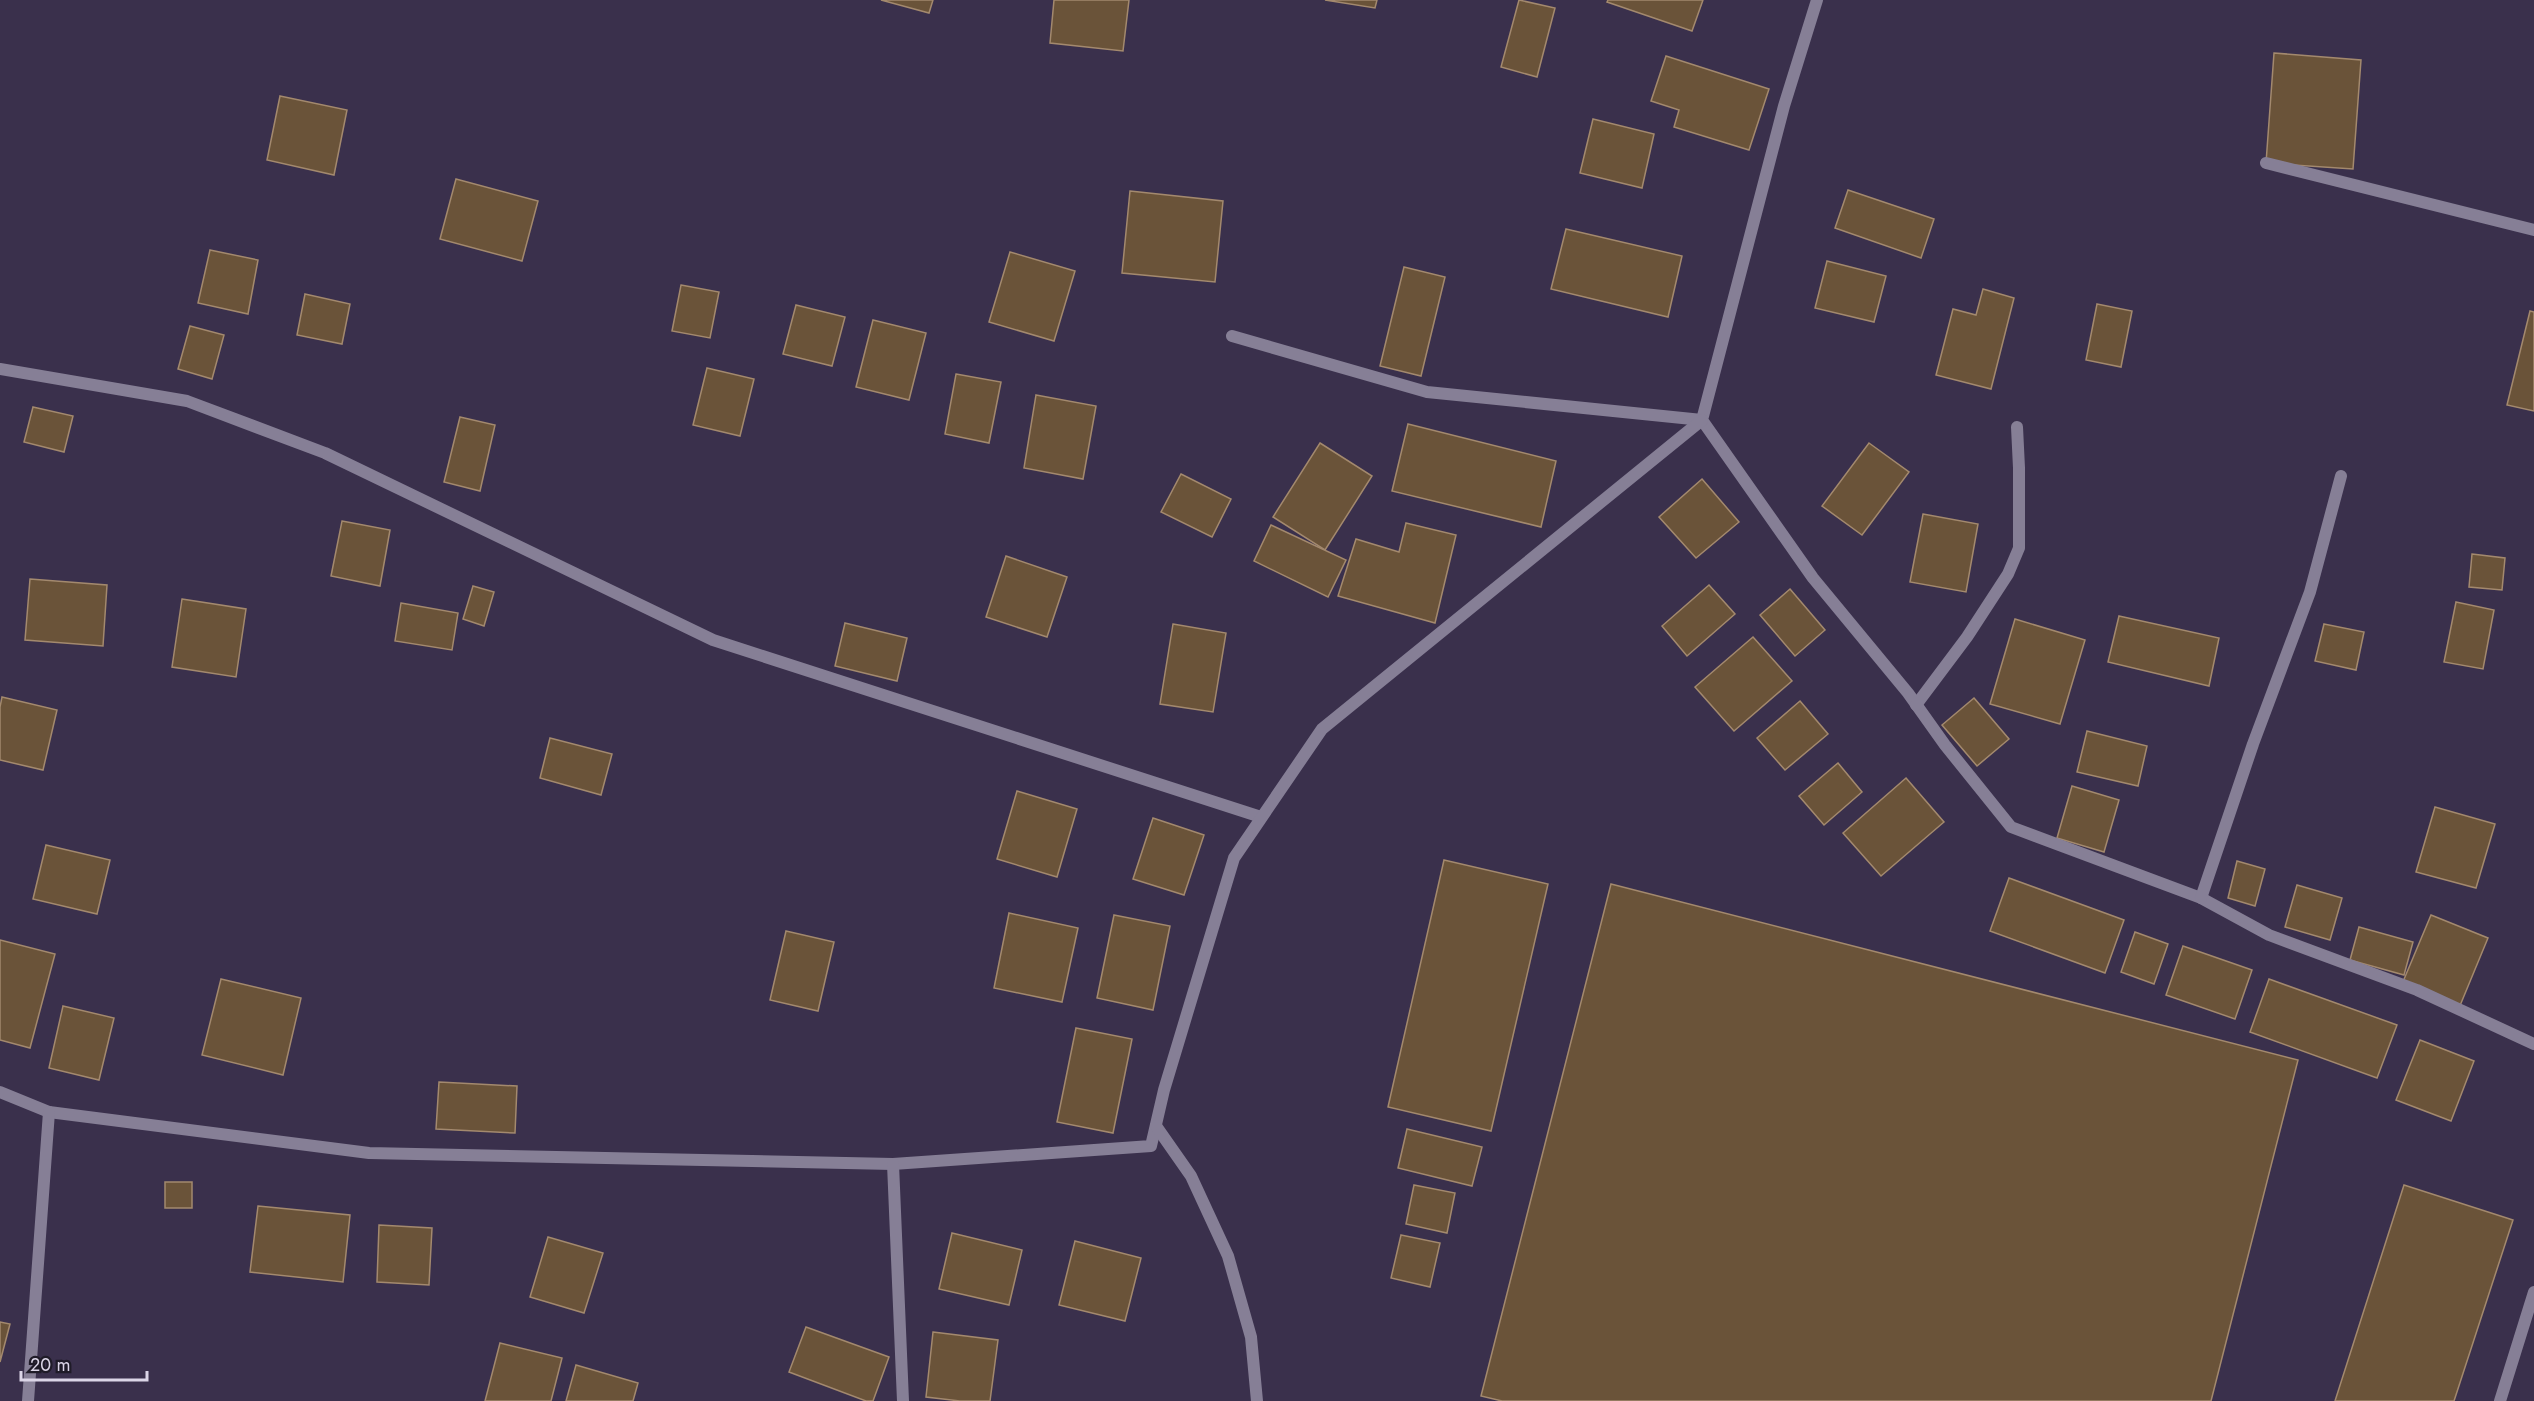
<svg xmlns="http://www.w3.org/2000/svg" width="2534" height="1401" viewBox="0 0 2534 1401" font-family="Jost,sans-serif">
<rect width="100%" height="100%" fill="#3a304c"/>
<g fill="#6a5339" stroke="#a3896e" stroke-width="1.5">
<path d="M881 0H933L929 13Z"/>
<path d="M1054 0H1129L1123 51 1050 43Z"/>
<path d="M1325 0H1377L1375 8Z"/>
<path d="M1519 0 1555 8 1537 77 1501 67Z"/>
<path d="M1608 0H1703L1692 31 1607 2Z"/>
<path d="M2274 53 2361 60 2353 169 2266 163Z"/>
<path d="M1666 56 1769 89 1749 150 1674 127 1679 110 1651 101Z"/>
<path d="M280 96 347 110 334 175 267 160Z"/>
<path d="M1593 119 1654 134 1642 188 1580 173Z"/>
<path d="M456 179 538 201 522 261 440 239Z"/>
<path d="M1848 190 1934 219 1921 258 1835 228Z"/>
<path d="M1130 191 1223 201 1215 282 1122 273Z"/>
<path d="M1566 229 1682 256 1668 317 1551 289Z"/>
<path d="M210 250 258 260 248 314 198 303Z"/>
<path d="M1010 252 1075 271 1054 341 989 322Z"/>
<path d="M1827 261 1886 276 1874 322 1815 308Z"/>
<path d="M1404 267 1445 277 1421 376 1380 366Z"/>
<path d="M681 285 719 292 710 338 672 331Z"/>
<path d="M1983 289 2014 298 1991 389 1936 375 1953 309 1976 315Z"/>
<path d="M305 294 350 304 342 344 297 335Z"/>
<path d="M2097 304 2132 311 2121 367 2086 360Z"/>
<path d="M796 305 845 317 832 366 783 354Z"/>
<path d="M2530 311 2534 312V411L2507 405Z"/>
<path d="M873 320 926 333 909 400 856 387Z"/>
<path d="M190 326 224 335 212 379 178 369Z"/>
<path d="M707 368 754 379 740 436 693 425Z"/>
<path d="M956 374 1001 382 989 443 945 434Z"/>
<path d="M1036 395 1096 406 1083 479 1024 468Z"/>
<path d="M33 407 73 416 64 452 24 442Z"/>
<path d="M460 417 495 425 480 491 444 482Z"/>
<path d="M1408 424 1556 461 1541 527 1392 491Z"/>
<path d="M1320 443 1372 476 1325 550 1273 517Z"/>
<path d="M1869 443 1909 472 1862 535 1822 506Z"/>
<path d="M1181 474 1231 499 1212 537 1161 512Z"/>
<path d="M1702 479 1739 522 1696 558 1659 517Z"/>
<path d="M1923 514 1978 524 1966 592 1910 582Z"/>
<path d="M342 521 390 530 380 586 331 576Z"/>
<path d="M1406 523 1456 535 1435 623 1338 596 1356 539 1399 552Z"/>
<path d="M1271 525 1346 560 1328 597 1254 561Z"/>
<path d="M2472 554 2505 558 2502 590 2469 587Z"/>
<path d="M1006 556 1067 577 1047 637 986 617Z"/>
<path d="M30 579 107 585 103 646 25 640Z"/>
<path d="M1709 585 1735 614 1687 656 1662 626Z"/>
<path d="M473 586 494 592 484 626 463 619Z"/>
<path d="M1790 589 1825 630 1795 656 1760 615Z"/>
<path d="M182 599 246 609 236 677 172 667Z"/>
<path d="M2456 602 2494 610 2483 669 2444 662Z"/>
<path d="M401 603 458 613 452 650 395 641Z"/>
<path d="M2119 616 2219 638 2209 686 2108 662Z"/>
<path d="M2015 619 2085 640 2060 724 1990 704Z"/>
<path d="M845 623 907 638 897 681 835 666Z"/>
<path d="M1173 624 1226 633 1213 712 1160 704Z"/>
<path d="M2324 624 2364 632 2356 670 2315 661Z"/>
<path d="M1753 637 1792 681 1734 731 1695 687Z"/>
<path d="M2 697 57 710 43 770 0 760V707Z"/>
<path d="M1974 698 2009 739 1977 766 1942 725Z"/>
<path d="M1800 701 1828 734 1785 770 1757 738Z"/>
<path d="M2087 731 2147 746 2138 786 2077 772Z"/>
<path d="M550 738 612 754 601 795 540 778Z"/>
<path d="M1838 763 1862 792 1824 825 1799 796Z"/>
<path d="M1906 778 1944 822 1881 876 1843 833Z"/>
<path d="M2072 786 2119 800 2104 852 2057 838Z"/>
<path d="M1017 791 1077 809 1057 877 997 859Z"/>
<path d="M2435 807 2495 824 2476 888 2416 872Z"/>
<path d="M1153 818 1204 835 1184 895 1133 879Z"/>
<path d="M46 845 110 860 97 914 33 899Z"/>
<path d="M1444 860 1548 884 1491 1131 1388 1107Z"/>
<path d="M2237 861 2265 869 2255 906 2228 898Z"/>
<path d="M2009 878 2124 920 2105 973 1990 931Z"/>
<path d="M1611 884 2298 1060 2211 1401H1502L1481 1396Z"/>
<path d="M2297 885 2342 898 2330 940 2285 927Z"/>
<path d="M1009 913 1078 928 1062 1002 994 988Z"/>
<path d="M1114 915 1170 926 1153 1010 1097 998Z"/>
<path d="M2431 915 2488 938 2459 1008 2402 984Z"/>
<path d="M2359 927 2413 942 2404 975 2350 960Z"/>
<path d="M786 931 834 942 818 1011 770 1000Z"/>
<path d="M2135 932 2168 944 2154 984 2121 972Z"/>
<path d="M0 940 55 954 30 1048 0 1040Z"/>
<path d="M2183 946 2252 970 2235 1019 2166 995Z"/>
<path d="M221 979 301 998 283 1075 202 1055Z"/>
<path d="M2269 979 2397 1025 2377 1078 2250 1032Z"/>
<path d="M63 1006 114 1018 99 1080 49 1068Z"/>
<path d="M1076 1028 1132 1039 1113 1133 1057 1122Z"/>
<path d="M2420 1040 2474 1061 2451 1121 2396 1100Z"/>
<path d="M439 1082 517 1086 515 1133 436 1129Z"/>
<path d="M1407 1129 1482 1147 1472 1186 1398 1168Z"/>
<rect x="165" y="1182" width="27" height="26"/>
<path d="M1414 1185 1455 1193 1447 1233 1406 1224Z"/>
<path d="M2404 1185 2513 1220 2454 1401H2335Z"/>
<path d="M258 1206 350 1215 343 1282 250 1272Z"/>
<path d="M379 1225 432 1228 429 1285 377 1282Z"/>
<path d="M952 1233 1022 1250 1009 1305 939 1289Z"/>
<path d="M1401 1235 1440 1243 1430 1287 1391 1278Z"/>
<path d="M548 1237 603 1253 584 1313 530 1297Z"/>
<path d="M1075 1241 1141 1258 1125 1321 1059 1305Z"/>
<path d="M0 1322 10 1324 0 1362Z"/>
<path d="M806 1327 889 1357 873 1401H866L789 1372Z"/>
<path d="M933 1332 998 1340 990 1401H960L926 1397Z"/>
<path d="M500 1343 562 1358 551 1401H485Z"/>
<path d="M576 1365 638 1383 633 1401H566Z"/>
</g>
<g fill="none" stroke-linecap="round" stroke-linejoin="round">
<g stroke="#867f96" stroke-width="12">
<path d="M1817 0 1784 106 1702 420 1813 578 1908 693 1945 745 2011 827 2201 898 2269 935 2417 990 2534 1044"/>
<path d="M2266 163 2534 230"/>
<path d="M1232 336 1427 392 1702 420"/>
<path d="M0 369 187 401 325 453 713 640 1261 817"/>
<path d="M1916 705 1967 637 2008 574 2019 548V468L2017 427"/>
<path d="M2201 898 2253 744 2310 592 2341 476"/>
<path d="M0 1092 49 1112 369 1153 893 1164 1151 1146 1164 1090 1234 858 1322 729 1702 420"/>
<path d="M1156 1126 1191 1176 1228 1256 1251 1337 1257 1401"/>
<path d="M893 1164 903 1401"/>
<path d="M28 1401 49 1112"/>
<path d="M2500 1401 2534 1292"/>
</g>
</g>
<path d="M21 1371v9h126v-9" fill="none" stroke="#dbd5e7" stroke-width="3"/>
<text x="30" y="1371" font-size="18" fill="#dbd5e7" stroke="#1f1b28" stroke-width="4.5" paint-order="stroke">20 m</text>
</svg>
